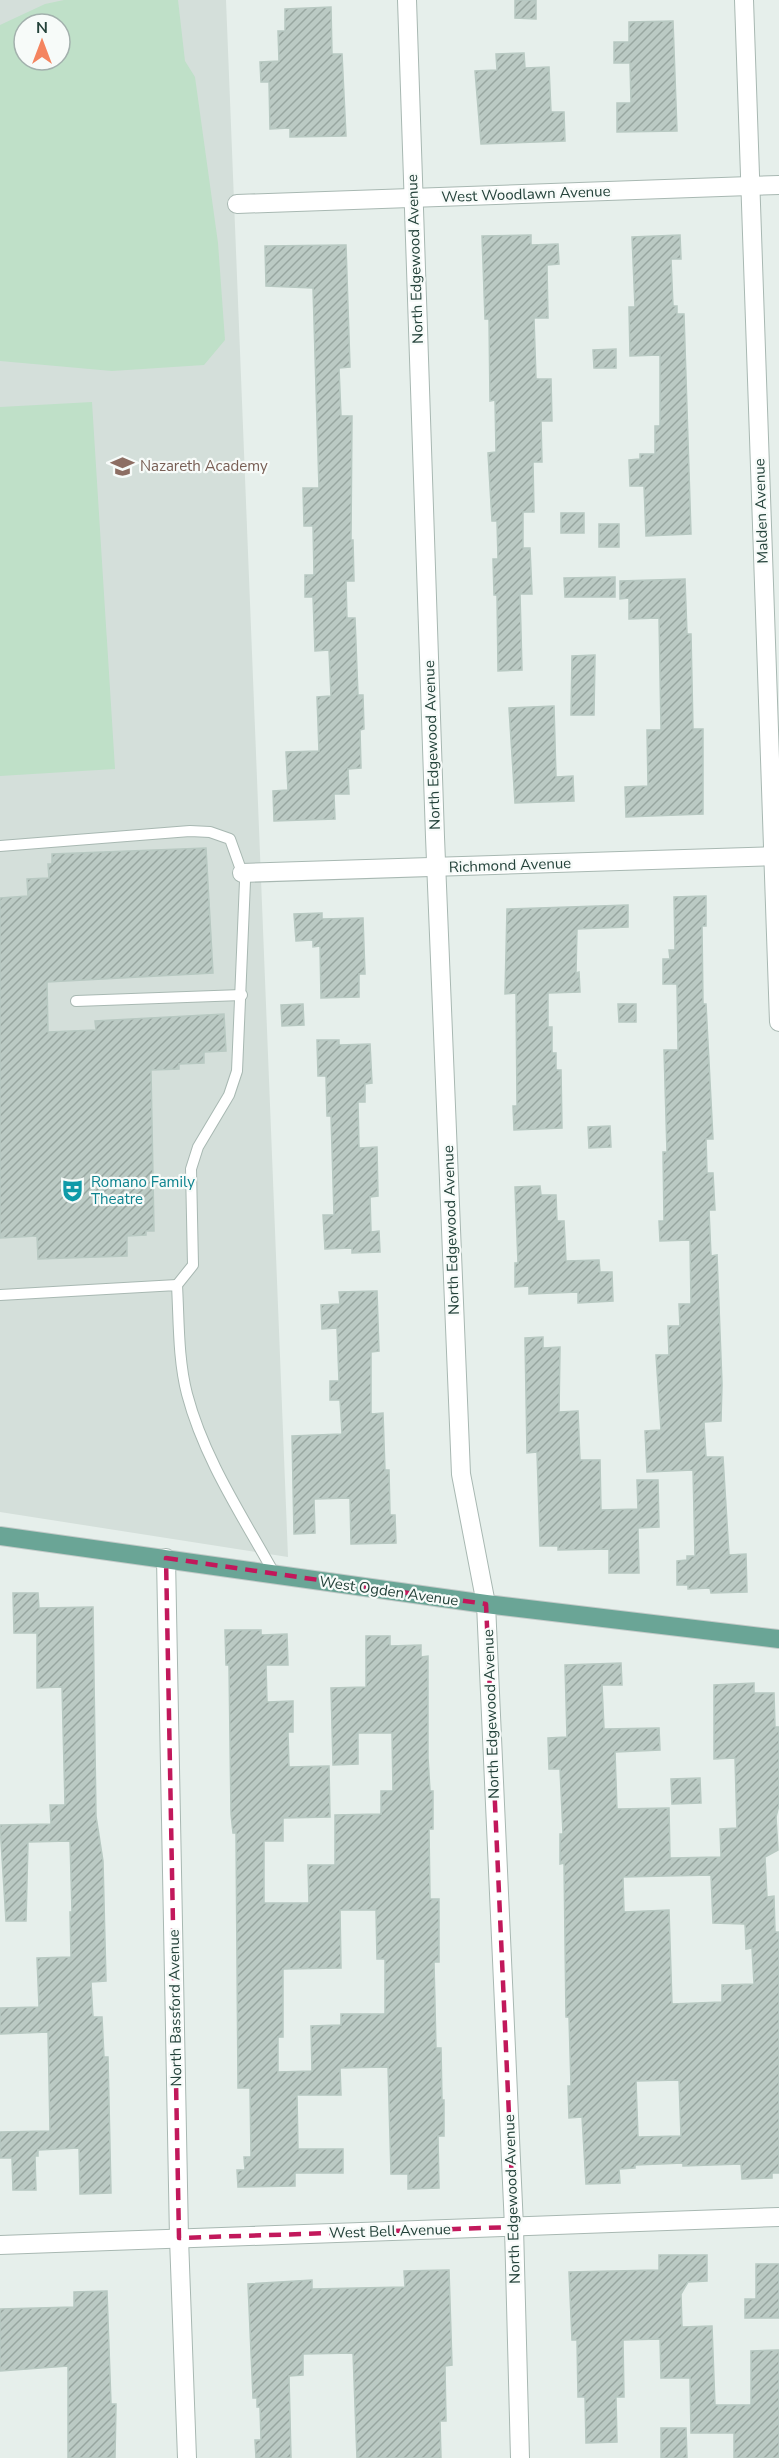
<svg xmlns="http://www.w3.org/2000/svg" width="779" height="2458" viewBox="0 0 779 2458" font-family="'Nunito Sans',sans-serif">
<defs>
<pattern id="building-hatch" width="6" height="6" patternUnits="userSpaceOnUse" patternTransform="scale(1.5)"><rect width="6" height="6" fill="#bbcac4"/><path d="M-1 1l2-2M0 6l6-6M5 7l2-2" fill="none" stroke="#98a6a0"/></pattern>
</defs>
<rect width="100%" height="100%" fill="#e6efeb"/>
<path fill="#d4dfda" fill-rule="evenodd" d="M0 0H226L288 1557 0 1512ZM24 24H60V60H24Z"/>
<g fill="#bfe0c8" fill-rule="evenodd">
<path d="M64 0H178L185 61 195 77 218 243 225 340 204 365 112 371 0 361V25L45 4ZM24 24H60V60H24Z"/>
<path d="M92 402 115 769 0 776V407Z"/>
</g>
<g fill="url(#building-hatch)" stroke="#b8c9c2" stroke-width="1.5" fill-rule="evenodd">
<path d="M515 0H536V19L515 18Z"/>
<path d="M331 7 332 54H342L346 136 290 137V128L270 129 269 82H261L260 62 279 61 278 31H285V9Z"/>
<path d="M673 21 677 131 617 132V103H631L630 63H614V42H629V22Z"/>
<path d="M524 53 525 68 549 67 551 112H564L565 141 481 144 475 71 497 70 496 54Z"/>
<path d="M531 235V245L558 244 559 264 547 265 548 318H534L536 379H551L552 421H541L542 462H533L534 512H523V548H530L532 594H520L522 670 498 671 497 595H494L493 559H498L497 521H492L488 453 496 452 495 400 490 401 489 319H485L482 236Z"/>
<path d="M680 235 681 259H671L673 306H677V314H684L691 534 646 536 644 486H630L629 460 640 459V454H655V426H660V355L630 356 629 307H635L632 237Z"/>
<path d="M346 245 350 367 339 368 341 416H352L351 540H353L354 581H346L347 618H355L358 695H363L364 729 360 730 361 768 348 769 349 794H334L335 819 274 821 273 791 288 790 286 752 319 751 317 697 331 696 329 650 315 651 313 597H305V575H314L313 526H304L303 488H319L313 288 266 286 265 246Z"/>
<path d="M616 349V368H594L593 350Z"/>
<rect x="561" y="513" width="23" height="20"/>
<rect x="599" y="524" width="20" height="23"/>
<path d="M615 577V597H565L564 578Z"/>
<path d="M685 579 687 634H691L693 729H703V814L626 817 625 787 648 786 647 730H661L659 618 629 619V598L620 599V581Z"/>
<path d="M595 655 594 715H571L572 656Z"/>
<path d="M554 706 556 777 573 776 574 801 515 803 509 708Z"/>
<path d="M206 848 213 973 47 982 48 1032 96 1030 95 1021 224 1014 226 1051 204 1052V1063L179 1064V1069L151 1070 154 1231H146V1235L127 1236V1256L38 1259 37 1236 0 1238V898L28 896 27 879 49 878 48 864H52V854Z"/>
<path d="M706 896V926H702L703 1004H706L713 1139H706L707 1173H713L715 1210H709L711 1256 717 1255 722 1384 721 1421 704 1422 706 1457H723L729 1555 746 1554 747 1592 711 1593 710 1588 688 1589V1585H677V1561L687 1560V1556H695L693 1470 647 1472 645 1431 661 1430 656 1355H669L668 1326H680L679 1304H691L690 1240 660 1241 659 1221H664L663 1152H667L664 1050H678L677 984H663V959H670L669 950H675L674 897Z"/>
<path d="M628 905V927L577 929 576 973 579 972 580 992 548 993V1027H552V1053H556V1070H561L562 1128 514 1130 513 1106H517L516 993 505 994 507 909Z"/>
<path d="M322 913V919L363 918 365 974H359V997L321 998 320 946 313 947V940L296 941 294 914Z"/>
<path d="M303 1004 304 1025 282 1026 281 1005Z"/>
<path d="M618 1004H636V1022H619Z"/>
<path d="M317 1040H339V1045L370 1044 372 1083 365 1084V1102H358L359 1148 377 1147 378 1196 370 1197 371 1232 379 1231 380 1252 352 1253V1248L325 1249 323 1215H334L331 1116H327L326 1076H318Z"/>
<path d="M610 1126 611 1147 589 1148 588 1127Z"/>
<path d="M540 1186 541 1195H556L557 1221H564L566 1261 599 1260 600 1272H612L613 1301 578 1303V1292L529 1294V1286L515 1287V1263H518L515 1187Z"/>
<path d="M377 1291 379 1351 371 1352V1414L383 1413 385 1470H389L390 1515H395L396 1543 351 1544 350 1498 314 1499 315 1533 294 1534 292 1436 342 1434 340 1400H330V1381H339L337 1328 322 1329 321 1305 340 1304 339 1292Z"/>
<path d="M543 1337V1348L560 1347 559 1412 578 1411 580 1460H600L601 1510 638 1509 637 1480H658L659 1527 638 1528 639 1573H609V1549L558 1550V1546H540L537 1452 527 1453 525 1338Z"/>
<path d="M13 1593H38L39 1608 93 1607 96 1816 103 1861 106 1981 91 1982 93 2017H102L104 2057H108L111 2193 80 2194 79 2148 38 2150V2156H35L36 2190H13L12 2158H0V2132L50 2131 48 2032 0 2034V2008L39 2007 37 1958 71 1957 70 1912H72L70 1841 28 1842 26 1921H6L0 1825 51 1824 50 1805H65L62 1687 37 1688V1633H14Z"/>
<path d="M225 1630H261V1635L287 1634 288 1665H266L267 1702 293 1701V1732H288L289 1767 329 1766 330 1817 283 1818V1841H264V1903H309L308 1865H335V1815L381 1814V1791H393L392 1733H358V1764L333 1765 331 1688 366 1687V1636H390V1646L421 1645V1657L428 1656V1757L430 1791H433V1829H429L430 1899H439V1962H434L436 2048H441L442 2100H444V2136H438L439 2188 408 2189V2174H391L388 2067 340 2068 341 2095H297L298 2149H343V2173H295V2186L238 2187 237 2170H245L244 2157H251L250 2088H238L236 1833H233L231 1814 229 1665H226ZM340 1910H376L377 1959H385V2014H341V2025L311 2026 312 2071 278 2072V2037H283V1969L341 1968Z"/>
<path d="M621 1663 622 1685H602L604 1729 659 1728 660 1750 615 1752 617 1809 669 1808 670 1858 721 1857 720 1829 737 1828 735 1758 714 1759V1685L754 1683V1693H774L775 1727H779V1805L776 1817 778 1850 765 1857 767 1897 774 1896 775 1932H779V2173H772V2178L742 2179 741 2164 683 2166V2163L635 2165V2168L619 2169 620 2183 586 2184 582 2117 569 2118 568 2086H571L569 2017H566L564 1863 560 1864V1834H563L560 1769H549L548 1738 567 1737 565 1665ZM711 1875 713 1923 745 1924 746 1949 752 1948 754 1984 722 1985V2002L672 2004 669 1910 624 1912 623 1877ZM679 2080 681 2136 638 2137 636 2081Z"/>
<path d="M700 1778 701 1803 672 1804 671 1779Z"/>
<path d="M659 2255H707V2281L688 2282 681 2294 682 2327 712 2326 715 2405H751V2351L779 2350V2458H734V2433H691L690 2378H661L660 2339 623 2340 624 2397H616L617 2442 586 2443 585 2397H578L577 2340H572L569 2272 659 2270Z"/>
<path d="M756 2264H779V2318H745V2299H756Z"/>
<path d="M449 2270 452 2365 445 2366 446 2421H440L441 2458H357L353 2353 303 2354V2375L289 2376 291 2458H256L255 2440H261L260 2407H257V2398H253L248 2284 312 2280V2289L405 2287 404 2271Z"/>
<path d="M107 2291 111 2404H116L115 2458H68V2366L0 2371V2309L74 2307V2292Z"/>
<path d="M661 2428H686L687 2458H661Z"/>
</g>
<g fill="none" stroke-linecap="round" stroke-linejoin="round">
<defs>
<g id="service">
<path d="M0 846 190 831 210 832 230 839 245 881 237 1071 229 1095 198 1147 191 1169 193 1265 177 1285"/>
<path d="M76 1001 242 995"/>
<path d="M0 1295 177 1285C179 1321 178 1359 187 1394 204 1459 243 1517 275 1575"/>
</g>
<g id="minor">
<path d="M407 0 435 837 461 1474 486 1604 514 2227 520 2458"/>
<path d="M744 0 779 1022"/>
<path d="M237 204 779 185"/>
<path d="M242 873 779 856"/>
<path d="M166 1558 179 2238 187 2458"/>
<path d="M0 2245 779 2217"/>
</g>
<path id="primary" d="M0 1536 486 1604 779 1639"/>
</defs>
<use href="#service" stroke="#a8b8b2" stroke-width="12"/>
<use href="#minor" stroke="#a8b8b2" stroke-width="20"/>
<use href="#primary" stroke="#c2cac8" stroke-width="20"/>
<use href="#service" stroke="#fff" stroke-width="10"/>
<use href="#minor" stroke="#fff" stroke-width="18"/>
<use href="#primary" stroke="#6aa596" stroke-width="18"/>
</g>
<path fill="none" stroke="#c2185b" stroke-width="4.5" stroke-dasharray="12 8" stroke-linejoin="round" d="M166 1558 486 1604 514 2227 179 2238Z"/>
<defs>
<symbol id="school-bare" viewBox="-9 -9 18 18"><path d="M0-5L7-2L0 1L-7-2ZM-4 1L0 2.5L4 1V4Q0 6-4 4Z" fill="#8d6e63" stroke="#f7fbf9" stroke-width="2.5" paint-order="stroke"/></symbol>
<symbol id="theatre-bare" viewBox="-9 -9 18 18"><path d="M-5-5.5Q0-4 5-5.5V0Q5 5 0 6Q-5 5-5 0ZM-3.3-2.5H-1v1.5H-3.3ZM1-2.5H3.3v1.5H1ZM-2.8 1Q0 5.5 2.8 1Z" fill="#0f9aa8" stroke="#f7fbf9" stroke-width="2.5" paint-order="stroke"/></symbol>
</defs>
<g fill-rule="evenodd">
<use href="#school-bare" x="106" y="450" width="33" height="33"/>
<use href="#theatre-bare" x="56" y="1174" width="33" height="33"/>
</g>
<g text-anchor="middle" stroke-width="4.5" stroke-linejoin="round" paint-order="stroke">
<g font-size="15" fill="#24423a" stroke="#f7fbf9">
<text transform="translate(526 194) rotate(-2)" y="5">West Woodlawn Avenue</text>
<text transform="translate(415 259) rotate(-92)" y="5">North Edgewood Avenue</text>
<text transform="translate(761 511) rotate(-92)" y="5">Malden Avenue</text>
<text transform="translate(432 745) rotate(-92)" y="5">North Edgewood Avenue</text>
<text transform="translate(510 865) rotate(-2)" y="5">Richmond Avenue</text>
<text transform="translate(451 1230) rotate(-92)" y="5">North Edgewood Avenue</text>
<text transform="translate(389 1591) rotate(8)" y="5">West Ogden Avenue</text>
<text transform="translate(491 1714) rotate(-92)" y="5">North Edgewood Avenue</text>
<text transform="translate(175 2008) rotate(-91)" y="5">North Bassford Avenue</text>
<text transform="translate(512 2199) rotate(-92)" y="5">North Edgewood Avenue</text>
<text transform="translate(390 2231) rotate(-2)" y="5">West Bell Avenue</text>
</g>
<g font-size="15" fill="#785e54" stroke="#f7fbf9" text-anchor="start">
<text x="140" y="471">Nazareth Academy</text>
</g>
<g font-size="15" fill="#0d838f" stroke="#f7fbf9" text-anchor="start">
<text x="91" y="1187">Romano Family<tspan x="91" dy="17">Theatre</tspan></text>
</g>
</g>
<g transform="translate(42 42)"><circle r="28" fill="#f7fbf9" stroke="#a3b1ad" stroke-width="1.5"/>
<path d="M0-4.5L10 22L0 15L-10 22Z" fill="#f4845f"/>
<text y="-9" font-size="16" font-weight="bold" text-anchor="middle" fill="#24423a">N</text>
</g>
</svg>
